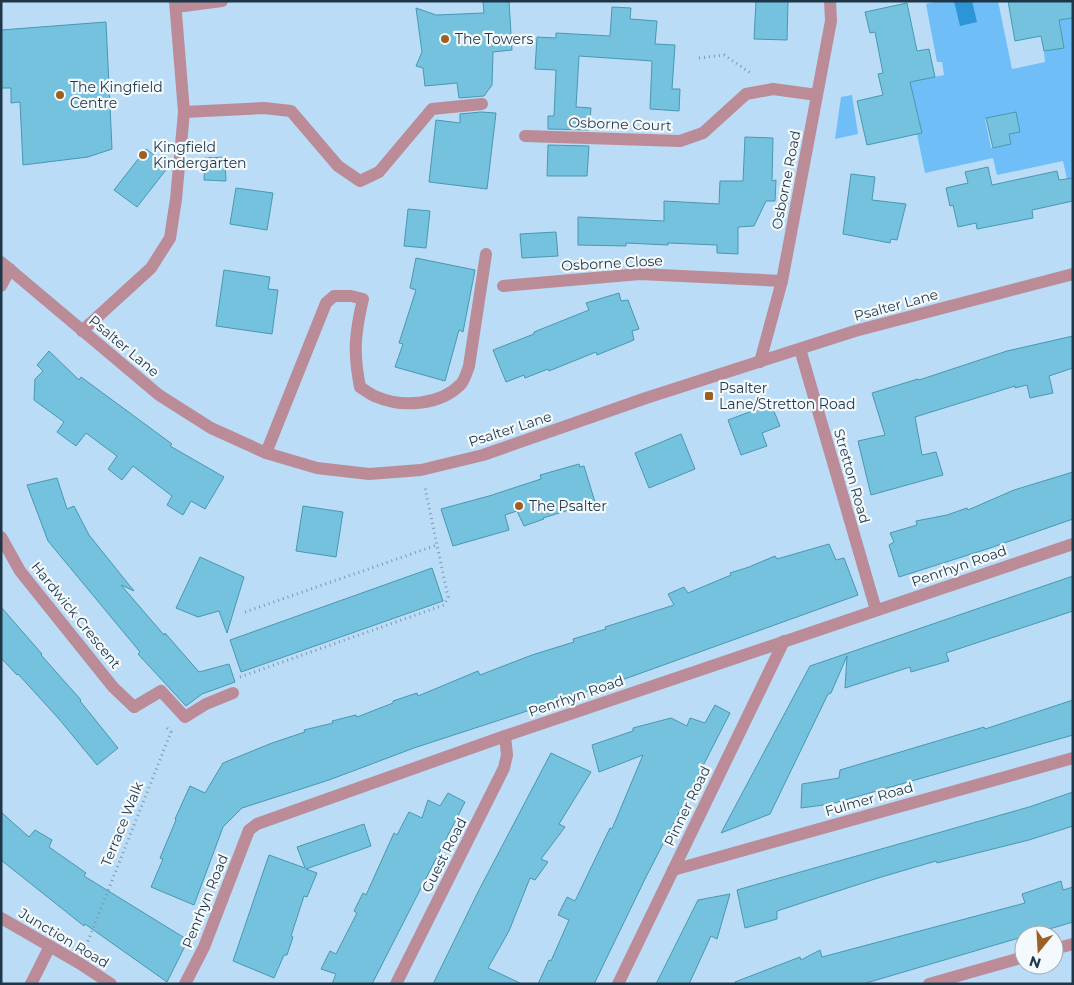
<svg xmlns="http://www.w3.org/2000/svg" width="1074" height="985" viewBox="0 0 1074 985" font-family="Montserrat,sans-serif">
<rect width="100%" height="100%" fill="#badcf7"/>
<g fill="#6fbef8" fill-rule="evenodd">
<path d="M938 1H998L1012 69 1045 62 1044 51 1064 48 1059 19 1073 18V178L1067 179 1063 161 997 175 993 158 925 173 917 134 922 133 918 114 890 86 944 75 942 62H937L926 4ZM1015 112 1020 131 1009 134 1011 144 991 148 985 119Z"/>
<path d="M852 95 858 134 835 139 841 97Z"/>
</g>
<path fill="#2b95d8" d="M954 1H972L977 22 960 26Z"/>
<g fill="#74c2dd" stroke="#4997b1">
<path d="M483 1H509L512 50 493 52 492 85 484 96 459 98 457 83 425 86 423 68 416 66 422 52 416 8 436 15 484 13Z"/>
<path d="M756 1H788L787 40 754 39Z"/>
<path d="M1008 1H1073V18L1059 20 1064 48 1044 51 1041 36 1015 41Z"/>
<path d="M907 3 917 51 929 49 935 77 910 82 922 133 867 145 857 101 883 95 878 74 883 73 875 32 870 33 865 12Z"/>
<path d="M612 7 631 8 630 19 657 21 655 44 675 45 672 89H680L679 111 650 109 652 61 579 56 576 107 591 108 589 130 548 129V116H554L556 70 535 69 537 37 556 38V33L610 36Z"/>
<path d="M106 22 112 149 88 157 23 165 20 102 11 103V88H1V30Z"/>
<path d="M481 112 496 113 487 189 429 182 436 120 460 123V114Z"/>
<path d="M1016 112 1020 132 1009 134 1011 144 993 148 986 118Z"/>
<path d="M745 137 773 138 772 181 776 180 775 201H766L754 226 738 227V254L717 253V245L668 243V245L626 243V246L578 245V217L664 221V201L719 204 720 181H743Z"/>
<path d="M548 145 589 146 587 176H547Z"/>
<path d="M146 149 169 166 137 207 114 190Z"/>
<path d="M225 157 226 181 204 180 205 158Z"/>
<path d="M988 167 992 185 1057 171 1059 180 1073 178V201L1032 210 1033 218 977 229 976 223 958 227 953 205 950 206 946 188 968 183 965 172Z"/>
<path d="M851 174 875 177 872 200 906 204 897 240 891 239 890 243 843 234Z"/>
<path d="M236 188 273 193 267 230 230 224Z"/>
<path d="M408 209 430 211 426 248 404 246Z"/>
<path d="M556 232 558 256 522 258 520 234Z"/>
<path d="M416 258 475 270 463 332 459 330 445 381 395 367 403 344 399 343 416 290 410 288Z"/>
<path d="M224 270 270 277 268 289 278 290 272 334 216 326Z"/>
<path d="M619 293 621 301 628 300 639 329 632 331 634 340 597 355 596 352 549 371 548 369 525 378 524 375 506 382 493 350 534 334V332L589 310 586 303Z"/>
<path d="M1073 336V368L1049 376 1053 393 1030 398 1027 385 1015 388V386L915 417 922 455 936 452 943 475 871 495 858 441 885 435 872 393 918 379 919 380 1007 351Z"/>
<path d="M49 351 79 380 81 377 172 444 170 446 224 477 205 509 191 501 183 515 167 505 172 496 133 466 122 480 108 469 117 456 86 433 76 446 57 432 64 422 34 400 35 379 43 371 37 365Z"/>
<path d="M771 404 780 426 762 433 767 446 741 455 728 420Z"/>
<path d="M681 434 695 469 649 488 635 453Z"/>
<path d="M579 464 580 467 584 466 595 502 543 518 544 519 524 526 517 511 505 515 509 530 453 546 441 509 489 496 541 479 540 475Z"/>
<path d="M1073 472V519L987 549 899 577 889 545 894 542 890 533 917 525 916 521 947 515 967 508 968 510 1014 490Z"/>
<path d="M57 478 67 509 74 506 89 535 134 591 121 585 164 635 165 633 199 672 229 664 235 682 202 694 186 706 138 654 140 652 48 541 27 485Z"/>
<path d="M303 506 343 512 336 557 296 551Z"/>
<path d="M829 544 836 560 844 558 858 595 619 681 414 748 329 780 242 808 223 827 194 905 151 887 163 859 160 858 176 820 175 819 190 786 205 793 223 763 272 743 305 732 304 730 333 723 332 721 356 715 357 717 393 703V701L417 693 418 696 478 671 480 675 532 655 574 642 573 639 606 629 605 627 674 605 668 594 684 587 688 593 731 575 730 573 749 567 775 556 777 559Z"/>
<path d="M200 557 244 577 227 633 219 611 198 617 176 608Z"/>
<path d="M432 568 443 601 241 672 230 640Z"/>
<path d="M1073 576V611L946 653 949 661 911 672 910 667 845 688 847 656 831 693 828 694 770 814 721 833 810 666Z"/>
<path d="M1 607 42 654 41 655 81 700 80 701 118 748 97 765 59 719 18 674 17 675 1 658Z"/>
<path d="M1073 700V735L831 804 801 808 802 784 839 778 840 770 984 727 985 729Z"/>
<path d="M715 705 730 713 645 879 594 984H538L549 960 551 961 569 920 558 915 567 897 575 901 610 828 612 829 643 755 599 772 592 745 633 731V728L671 718 687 726 690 718 705 723Z"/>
<path d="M551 753 591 772 559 824 565 827 541 859 548 862 535 880 530 878 509 931 488 968 522 984H433L479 890Z"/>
<path d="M1073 792V826L1029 840 937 863 936 861 878 878 777 911V919L745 928 737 890 1029 807Z"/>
<path d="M448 793 465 802 372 984H332L336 974 321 969 330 951 336 954 357 913 354 911 363 893 366 895 394 833 397 835 409 812 422 818 428 800 440 806Z"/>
<path d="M1 812 29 837 35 830 52 840 49 847 86 873 84 876 188 940 167 982 85 924 84 926 1 860Z"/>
<path d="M364 824 371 846 306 869 317 873 307 897 304 896 291 936 293 937 287 955H284L274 978 233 961 269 855 305 868 297 847Z"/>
<path d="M1061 881 1063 890 1073 887V922L863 984H735V982L800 957 801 960 820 950 822 957 1025 903 1022 894Z"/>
<path d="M730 894 717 939 711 936 689 984H656L698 900Z"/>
</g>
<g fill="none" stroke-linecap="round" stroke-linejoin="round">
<g stroke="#7b99b0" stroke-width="3" stroke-dasharray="1 4" stroke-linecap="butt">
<path d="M699 58 724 55 752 74"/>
<path d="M245 612 437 545"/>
<path d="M240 677 444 605 448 597 425 488"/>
<path d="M86 946 171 732 167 728"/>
</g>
<g stroke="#bb8b97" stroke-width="12">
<path d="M176 7 222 1"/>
<path d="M184 112 264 108 291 111 338 166 360 181 379 172 432 109 482 104"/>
<path d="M266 453 326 303 334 296H351L363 299C355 333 353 352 360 387 365 390 371 395 377 397 403 408 441 405 461 384 465 379 467 372 469 366L486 254"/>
<path d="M134 707 161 691 185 717 206 704 233 693"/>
<path d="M31 984 50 946"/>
</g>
<g stroke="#bb8b97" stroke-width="12">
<path d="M525 136 680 141 703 133 746 94 773 89 817 95"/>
<path d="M1 286 10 269"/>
<path d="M503 286 640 274 782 281"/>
<path d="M82 331 151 268 170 238 176 199 184 112 175 1"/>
<path d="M800 349 876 610"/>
<path d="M760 362 782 281 831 21 830 1"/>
<path d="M1 537 20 571 113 687 134 707"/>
<path d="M673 870 1073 758"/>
<path d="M1054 949 1073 944"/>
<path d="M185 984 204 947 249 830 257 824 505 736 1073 544"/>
<path d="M396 984 504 768 507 755 505 736"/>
<path d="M618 984 784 641"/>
<path d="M929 984 1024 957"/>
</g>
<g stroke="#bb8b97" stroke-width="12">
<path d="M1 262 159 395 211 428 266 453 317 468 369 474 421 470 483 455 646 398 855 331 1073 274"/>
<path d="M1 918 79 963 111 984"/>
</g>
</g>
<g fill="#9c6022" stroke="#f3f9fd" stroke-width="2">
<circle cx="445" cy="39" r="5"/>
<circle cx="60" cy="95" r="5"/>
<circle cx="143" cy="155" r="5"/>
<rect x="704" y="391" width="10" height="10" rx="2.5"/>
<circle cx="519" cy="506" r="5"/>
</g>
<g text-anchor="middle" stroke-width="4.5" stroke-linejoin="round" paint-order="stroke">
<g font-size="14" fill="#1f3648" stroke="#f3f9fd" text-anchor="start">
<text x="455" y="44">The Towers</text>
<text x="70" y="92">The Kingfield<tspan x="70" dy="16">Centre</tspan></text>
<text x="153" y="152">Kingfield<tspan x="153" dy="16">Kindergarten</tspan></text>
<text x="719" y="393">Psalter<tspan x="719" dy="16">Lane/Stretton Road</tspan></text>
<text x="529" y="511">The Psalter</text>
</g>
<g font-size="14" fill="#1f3648" stroke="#f3f9fd">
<text transform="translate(620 124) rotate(2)" y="5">Osborne Court</text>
<text transform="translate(786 180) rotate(-79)" y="5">Osborne Road</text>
<text transform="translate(612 263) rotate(-3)" y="5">Osborne Close</text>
<text transform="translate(896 305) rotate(-15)" y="5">Psalter Lane</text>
<text transform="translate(124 346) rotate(40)" y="5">Psalter Lane</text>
<text transform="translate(510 429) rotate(-18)" y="5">Psalter Lane</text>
<text transform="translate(852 476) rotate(74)" y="5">Stretton Road</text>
<text transform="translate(959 566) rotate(-19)" y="5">Penrhyn Road</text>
<text transform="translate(76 615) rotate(51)" y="5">Hardwick Crescent</text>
<text transform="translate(576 696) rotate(-19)" y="5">Penrhyn Road</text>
<text transform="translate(869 799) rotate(-16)" y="5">Fulmer Road</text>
<text transform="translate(687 806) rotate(-64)" y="5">Pinner Road</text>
<text transform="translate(122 824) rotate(-68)" y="5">Terrace Walk</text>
<text transform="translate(444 855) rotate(-63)" y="5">Guest Road</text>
<text transform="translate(205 901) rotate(-68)" y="5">Penrhyn Road</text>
<text transform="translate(64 938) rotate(31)" y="5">Junction Road</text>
</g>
</g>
<rect width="1074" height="985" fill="none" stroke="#1f3648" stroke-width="5"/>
<g transform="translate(1039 950) rotate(198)"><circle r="24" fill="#f3f9fd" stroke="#9eabb5"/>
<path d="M0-4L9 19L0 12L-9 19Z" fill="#9c6022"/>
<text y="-8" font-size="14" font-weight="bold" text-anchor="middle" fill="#1f3648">N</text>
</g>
</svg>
